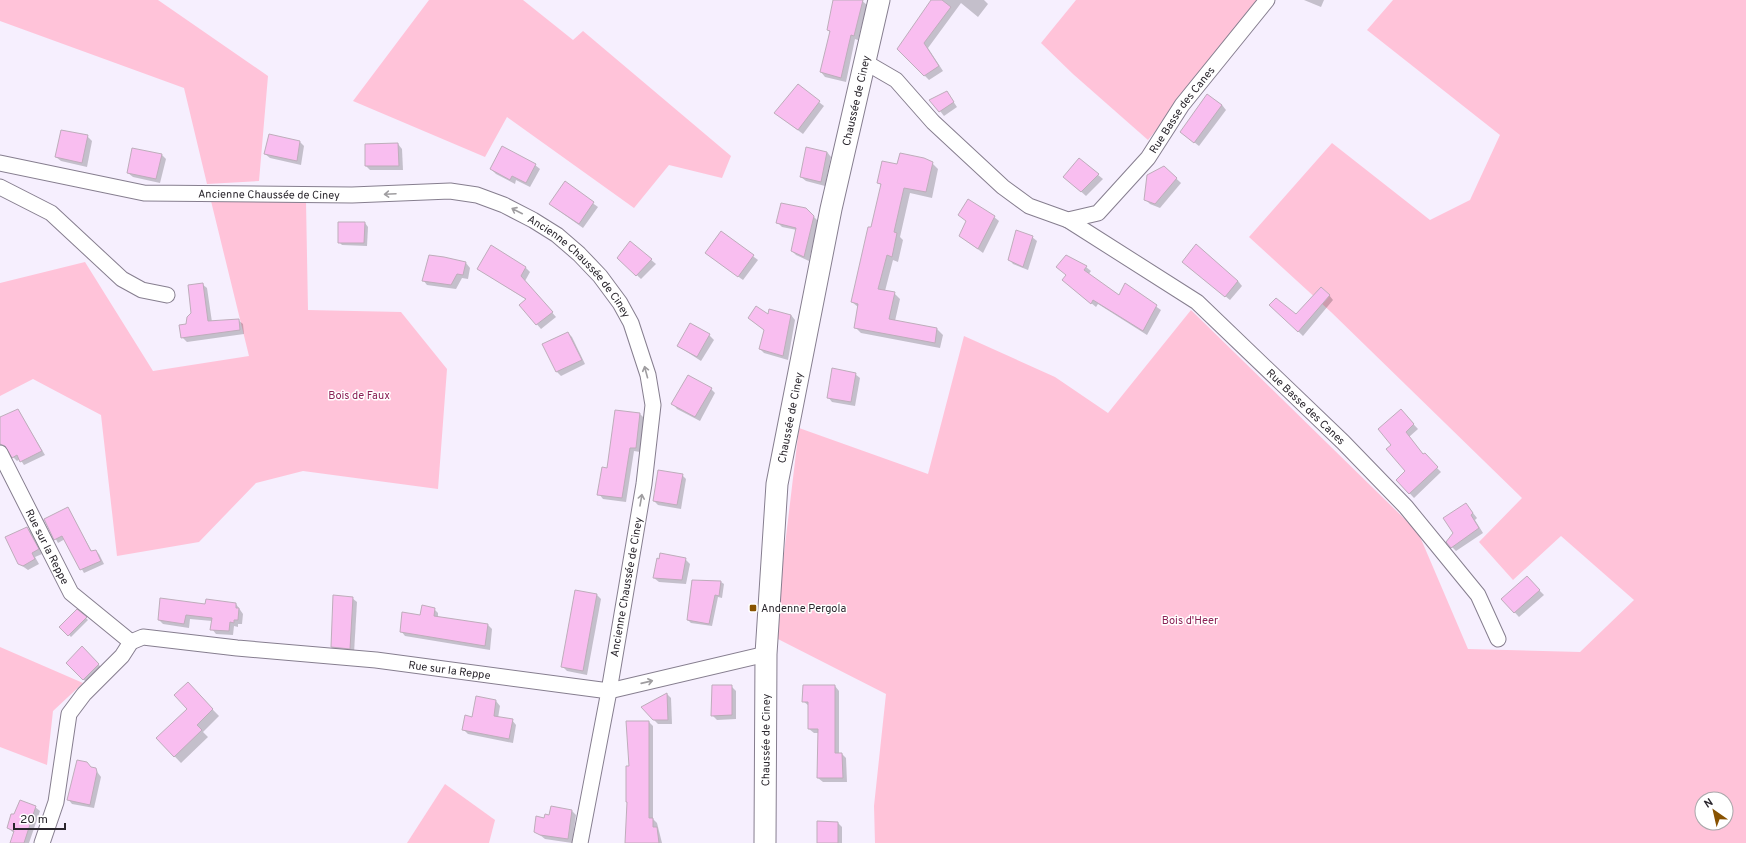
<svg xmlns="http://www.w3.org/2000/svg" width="1746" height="843" viewBox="0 0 1746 843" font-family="Overpass,sans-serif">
<rect width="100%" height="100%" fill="#f6effe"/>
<g fill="#ffc3d9" fill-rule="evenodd">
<path d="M0 0H158L268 76 259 181 207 184 184 88 0 21Z"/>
<path d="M429 0H523L573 40 583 31 731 156 722 178 669 165 634 208 507 117 485 157 353 101Z"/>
<path d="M1076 0H1262L1148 140 1073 74 1041 43Z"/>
<path d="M1393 0H1746V843H875L874 806 886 694 774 637 799 428 928 474 964 336 1055 377 1108 413 1191 310 1418 532 1468 649 1580 652 1634 600 1561 536 1513 580 1479 542 1522 498 1331 312 1249 237 1332 143 1430 220 1470 200 1500 135 1367 30ZM1702 799H1726V823H1702Z"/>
<path d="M211 201H306L308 310 401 312 447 369 438 489 303 471 256 483 199 542 117 556 101 415 33 379 0 396V283L85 262 153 371 249 356Z"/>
<path d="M0 647 83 683 53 711 47 765 0 747Z"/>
<path d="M445 784 495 820 489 843H407Z"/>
</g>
<g fill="#0003">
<path d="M834 0H861L867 5 858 40 855 39 846 82 825 77 821 72 831 33 828 30Z"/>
<path d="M935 0H984L988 4 978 17 961 3 928 48 943 71 929 80 898 49Z"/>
<path d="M1304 0H1324L1321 7Z"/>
<path d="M798 86 824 106 803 134 775 113Z"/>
<path d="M947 92 957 107 944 116 940 111Z"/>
<path d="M1222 105 1226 110 1199 146 1181 132Z"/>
<path d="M269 135 300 142 304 146 301 165 270 158 265 154Z"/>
<path d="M87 136 92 141 87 167 61 161 56 157Z"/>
<path d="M398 144 402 149 403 170H370L366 166V145Z"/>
<path d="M827 152 831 157 825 186 806 181 801 177Z"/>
<path d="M162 155 166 159 160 183 133 177 128 173Z"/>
<path d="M1079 159 1103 179 1086 196 1069 181Z"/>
<path d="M932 163 938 169 932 198 910 193 900 237 903 240 898 262 893 260 885 291 894 293 900 299 895 321 937 329 943 335 940 348 861 333 855 327 858 307 852 302 882 186 879 183 898 165Z"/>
<path d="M535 165 540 169 530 187 516 180 515 184 496 174 491 169Z"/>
<path d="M1164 167 1181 183 1160 208 1150 204 1146 200Z"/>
<path d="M565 183 598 207 583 228 555 208Z"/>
<path d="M806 209 818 221 809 261 796 255 792 251 797 230 782 227 778 223Z"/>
<path d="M994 217 999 221 983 253 960 236Z"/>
<path d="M365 223 368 227 367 246 342 245 339 242Z"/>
<path d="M721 232 758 260 743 280 711 257Z"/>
<path d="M1032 237 1037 241 1028 270 1013 264 1009 259Z"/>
<path d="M631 243 656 264 641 279 619 258Z"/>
<path d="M444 258 466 263 470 268 468 279 462 278 456 289 427 285 423 280Z"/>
<path d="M1188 266 1238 281 1242 286 1230 300Z"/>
<path d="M1086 267 1091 271 1088 275 1119 297 1125 285 1161 310 1147 335 1098 304 1096 307 1068 284 1067 275Z"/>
<path d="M526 268 530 272 525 281 556 317 541 329 521 306 527 300 478 269Z"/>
<path d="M202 284 207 288 212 322 238 320 243 324 244 334 187 342 182 337Z"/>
<path d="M1329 295 1333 300 1303 336 1271 305 1297 315Z"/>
<path d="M768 315H791L795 320 788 360 764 353 760 349 764 330 749 318Z"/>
<path d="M568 333 572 337 585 364 561 376 557 372Z"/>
<path d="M709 335 714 340 701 361 678 346Z"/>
<path d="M855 374 860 378 855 406 832 402 828 397Z"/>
<path d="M711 389 715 393 700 421 677 409 673 404Z"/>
<path d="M18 410 45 455 24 465 20 459 17 461 13 457 8 448H0V420Z"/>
<path d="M616 411 640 414 644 418 640 452 634 451 626 502 603 499 599 494 608 469Z"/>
<path d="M1405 415 1418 429 1409 437 1424 455 1441 472 1414 498 1397 480 1406 471Z"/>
<path d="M682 475 686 479 681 509 658 505 654 501Z"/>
<path d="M1466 504 1477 518 1475 520 1483 533 1456 551 1452 547 1454 533Z"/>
<path d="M68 508 92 552 96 551 99 554 104 564 84 573 65 539 58 543 45 519Z"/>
<path d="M27 528 31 532 42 554 35 557 39 564 28 570 18 563Z"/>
<path d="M685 559 690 564 686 584 659 582 654 578Z"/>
<path d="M721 582 724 584 722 598 718 597 712 626 691 623 688 620Z"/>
<path d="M1531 582 1544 595 1519 617 1502 599Z"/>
<path d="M597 595 601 599 587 675 567 671 562 666Z"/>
<path d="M352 598 357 602 354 653 336 651 332 647Z"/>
<path d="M236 604 243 614 242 624H238V627L234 626 233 635 216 634 212 629V621L190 619 189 628 163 624 159 620 206 605Z"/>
<path d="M434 609 438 613V618L488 625 492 629 490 650 405 636 401 631 420 616Z"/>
<path d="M86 618 88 620 71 637 61 627Z"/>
<path d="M82 648 103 669 88 684 67 663Z"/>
<path d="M187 683 219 716 203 732 208 737 181 763 158 739 188 709Z"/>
<path d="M731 686 736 691V719L717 720 712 715Z"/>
<path d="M835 686 839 691V754H842L846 758 847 782H823L818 778 819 733H814L809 729V706L803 701Z"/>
<path d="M667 694 671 698 672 724H658L653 719Z"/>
<path d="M477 697 496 701 500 706 498 718 512 720 516 725 513 743 468 734 463 729 473 718Z"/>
<path d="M649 722 653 726V819L657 823 662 843H627L630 767Z"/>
<path d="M95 769 101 777 94 808 72 804 68 799Z"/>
<path d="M35 807 40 811 29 843H11L14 833 8 828 14 815Z"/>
<path d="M551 807 572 811 576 815 572 843 545 839 535 831 544 819 550 816Z"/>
<path d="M838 823 842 827V843H818Z"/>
</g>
<g fill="#f9bef0" stroke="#beadbb">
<path d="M833 0H863L854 36 851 35 841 78 820 72 830 31 827 30Z"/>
<path d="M931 0H942L951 7 924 43 939 66 924 76 897 49Z"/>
<path d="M798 84 820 101 798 130 774 113Z"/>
<path d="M947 91 954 102 939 112 929 100Z"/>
<path d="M1207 94 1222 105 1194 143 1180 132Z"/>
<path d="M61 130 88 135 82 163 55 157Z"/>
<path d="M269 134 300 141 297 161 264 154Z"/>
<path d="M398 143 399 166H365V144Z"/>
<path d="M502 146 536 164 526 183 512 176 510 180 490 169Z"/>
<path d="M806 147 827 152 821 182 800 177Z"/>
<path d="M132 148 162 154 156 179 127 173Z"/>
<path d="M900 153 924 158 933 162 926 192 904 188 894 232 897 233 892 257 887 255 878 289 895 292 889 319 937 328 935 343 854 328 858 304 851 302 868 227H871L881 184 877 183 882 161 897 164Z"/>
<path d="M1079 158 1099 174 1081 192 1063 177Z"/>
<path d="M1164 166 1177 178 1155 204 1144 200 1147 175Z"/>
<path d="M565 181 594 202 579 224 549 204Z"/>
<path d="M968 199 995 216 978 249 959 236 966 221 958 215Z"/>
<path d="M781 203 806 208 814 216 804 257 791 251 796 228 776 223Z"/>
<path d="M338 222H365L364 243H338Z"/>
<path d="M1016 230 1033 236 1023 267 1008 260Z"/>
<path d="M721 231 754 255 738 277 705 253Z"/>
<path d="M630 241 652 259 636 276 617 258Z"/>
<path d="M1196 244 1238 281 1225 297 1182 262Z"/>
<path d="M491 245 526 267 521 276 553 312 536 325 519 305 526 299 477 269Z"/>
<path d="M429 255 444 257 466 262 463 275 457 274 451 285 422 281Z"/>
<path d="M1066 255 1087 266 1084 270 1119 295 1125 283 1157 305 1143 331 1093 300 1091 304 1062 280 1066 275 1056 267Z"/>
<path d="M203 283 208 321 239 319 240 330 181 338 179 325 186 324 187 317 191 313 188 285Z"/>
<path d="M1321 287 1330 295 1298 332 1269 305 1276 298 1296 314Z"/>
<path d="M756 306 768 314 769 309 791 315 783 356 759 349 764 330 748 318Z"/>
<path d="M690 323 710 334 697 357 677 346Z"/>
<path d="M568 332 582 360 556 372 542 344Z"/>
<path d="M832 368 856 373 851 402 827 398Z"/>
<path d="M688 375 712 388 695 417 671 404Z"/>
<path d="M18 409 42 451 20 462 17 455 12 458 5 446 0 444V417Z"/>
<path d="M1401 409 1414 424 1406 432 1423 454 1425 453 1438 467 1409 494 1396 480 1405 471 1386 449 1391 445 1378 429Z"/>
<path d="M615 410 640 413 636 448H630L622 498 597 495 602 467 607 468Z"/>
<path d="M658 470 683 474 677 505 653 501Z"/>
<path d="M1466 503 1473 513 1471 515 1479 528 1451 548 1446 542 1453 533 1443 518Z"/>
<path d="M68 507 91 551 96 550 101 561 80 570 63 538 62 536 54 540 44 519Z"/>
<path d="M27 527 39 549 32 553 35 559 23 566 18 564 5 537Z"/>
<path d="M660 553 686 558 682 580 653 578 657 558 659 559Z"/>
<path d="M1527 576 1540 590 1514 613 1501 599Z"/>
<path d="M692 580 721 581 719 596 715 595 709 624 687 620Z"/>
<path d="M575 590 597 594 583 671 561 667Z"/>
<path d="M333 595 353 597 350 649 331 647Z"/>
<path d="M160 598 205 604 206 599 236 603V608H239L238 620H234V623L230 622 229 631 210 630 212 618 186 615 184 624 158 620Z"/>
<path d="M422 605 435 608 434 616 488 624 485 646 400 632 402 612 420 615Z"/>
<path d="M77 609 87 617 68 636 59 627Z"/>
<path d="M82 646 99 664 83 680 66 663Z"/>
<path d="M188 682 213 709 197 725 202 730 174 757 156 738 187 709 174 695Z"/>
<path d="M712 685H732V715L711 716Z"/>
<path d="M803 685H835V753H842L843 778H817L818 729H808V702H802Z"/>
<path d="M667 693 668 720H653L641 707Z"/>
<path d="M476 696 496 700 494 716 513 719 509 739 462 730 465 715 472 717Z"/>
<path d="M626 721H649V818H653V827H657L659 843H625L627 802H626V766H629Z"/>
<path d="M77 760 87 762 91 767 96 768 97 772 90 805 67 800Z"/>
<path d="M20 800 36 806 24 843H10L14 831 7 828 11 814H14Z"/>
<path d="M551 806 572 810 568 839 540 835 534 832 536 816 544 818 545 814 549 815Z"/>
<path d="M817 821 838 822V843H817Z"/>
</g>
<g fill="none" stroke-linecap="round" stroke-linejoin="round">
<defs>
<g id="street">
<path id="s1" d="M865 62 896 80 933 122 1003 187 1029 206 1068 220 1098 213 1148 158 1182 105 1267 0"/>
<path id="s2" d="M0 163 144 193 352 195 450 191 477 195 504 205 533 220 557 235 579 254 600 276 620 303 631 323 648 375 653 405 644 484 609 691 580 843"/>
<path d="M0 187 51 213 122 279 142 290 167 295"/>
<path id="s3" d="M1068 220 1197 302 1343 442 1406 507 1478 595 1498 639"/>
<path id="s4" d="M0 453 71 593 131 642"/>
<path id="s5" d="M42 843 56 802 69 714 84 694 122 656 131 642 143 637 237 648 376 660 609 691 766 654"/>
</g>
<g id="secondary">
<path id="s6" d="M765 843 766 654 777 484 831 209 879 0"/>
</g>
</defs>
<use href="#street" stroke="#867e8f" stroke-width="17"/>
<use href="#secondary" stroke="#867e8f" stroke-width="23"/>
<use href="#street" stroke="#fff" stroke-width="15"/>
<use href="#secondary" stroke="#fff" stroke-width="21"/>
</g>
<defs><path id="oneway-shaft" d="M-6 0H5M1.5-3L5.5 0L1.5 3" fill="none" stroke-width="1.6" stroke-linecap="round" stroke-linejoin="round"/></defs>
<g stroke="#9f9da0">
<use href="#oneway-shaft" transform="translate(390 194) rotate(177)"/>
<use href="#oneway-shaft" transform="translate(517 211) rotate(-153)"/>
<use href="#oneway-shaft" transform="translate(646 372) rotate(-105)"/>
<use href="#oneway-shaft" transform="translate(641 500) rotate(-80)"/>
<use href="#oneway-shaft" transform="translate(647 682) rotate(-13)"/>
</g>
<rect fill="#885201" stroke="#fff" stroke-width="1.5" x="749" y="604" width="8" height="8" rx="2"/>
<g text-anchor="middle" stroke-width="3" stroke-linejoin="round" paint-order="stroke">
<g font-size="11" fill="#2a262d" stroke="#fff">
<text dy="4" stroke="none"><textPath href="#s6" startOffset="751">Chaussée de Ciney</textPath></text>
<text dy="4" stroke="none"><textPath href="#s1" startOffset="425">Rue Basse des Canes</textPath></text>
<text dy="4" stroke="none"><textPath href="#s2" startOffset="272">Ancienne Chaussée de Ciney</textPath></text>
<text dy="4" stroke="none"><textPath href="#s2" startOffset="608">Ancienne Chaussée de Ciney</textPath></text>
<text dy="4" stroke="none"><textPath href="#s3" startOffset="304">Rue Basse des Canes</textPath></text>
<text dy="4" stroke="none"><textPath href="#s6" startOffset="427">Chaussée de Ciney</textPath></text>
<text dy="4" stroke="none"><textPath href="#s4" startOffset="105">Rue sur la Reppe</textPath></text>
<text transform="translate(626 587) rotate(-80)" y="4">Ancienne Chaussée de Ciney</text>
<text dy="4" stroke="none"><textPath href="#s5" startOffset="549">Rue sur la Reppe</textPath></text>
<text dy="4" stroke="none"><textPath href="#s6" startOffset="103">Chaussée de Ciney</textPath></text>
</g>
<g font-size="11" fill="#8b2256" stroke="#fff">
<text x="359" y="399">Bois de Faux</text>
<text x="1190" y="624">Bois d'Heer</text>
</g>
<g font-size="11" fill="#2a262d" stroke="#fff" text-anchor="start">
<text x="761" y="612">Andenne Pergola</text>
</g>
</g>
<g transform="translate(1714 811) rotate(326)"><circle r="19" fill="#ffffff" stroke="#aaa8ab"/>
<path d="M0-3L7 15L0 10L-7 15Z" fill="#885201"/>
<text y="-6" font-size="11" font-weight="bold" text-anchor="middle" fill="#2a262d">N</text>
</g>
<path d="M14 823v6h51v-6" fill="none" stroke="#2a262d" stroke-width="2"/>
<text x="20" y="823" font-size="12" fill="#2a262d" stroke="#ffffff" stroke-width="3" paint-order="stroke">20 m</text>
</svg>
